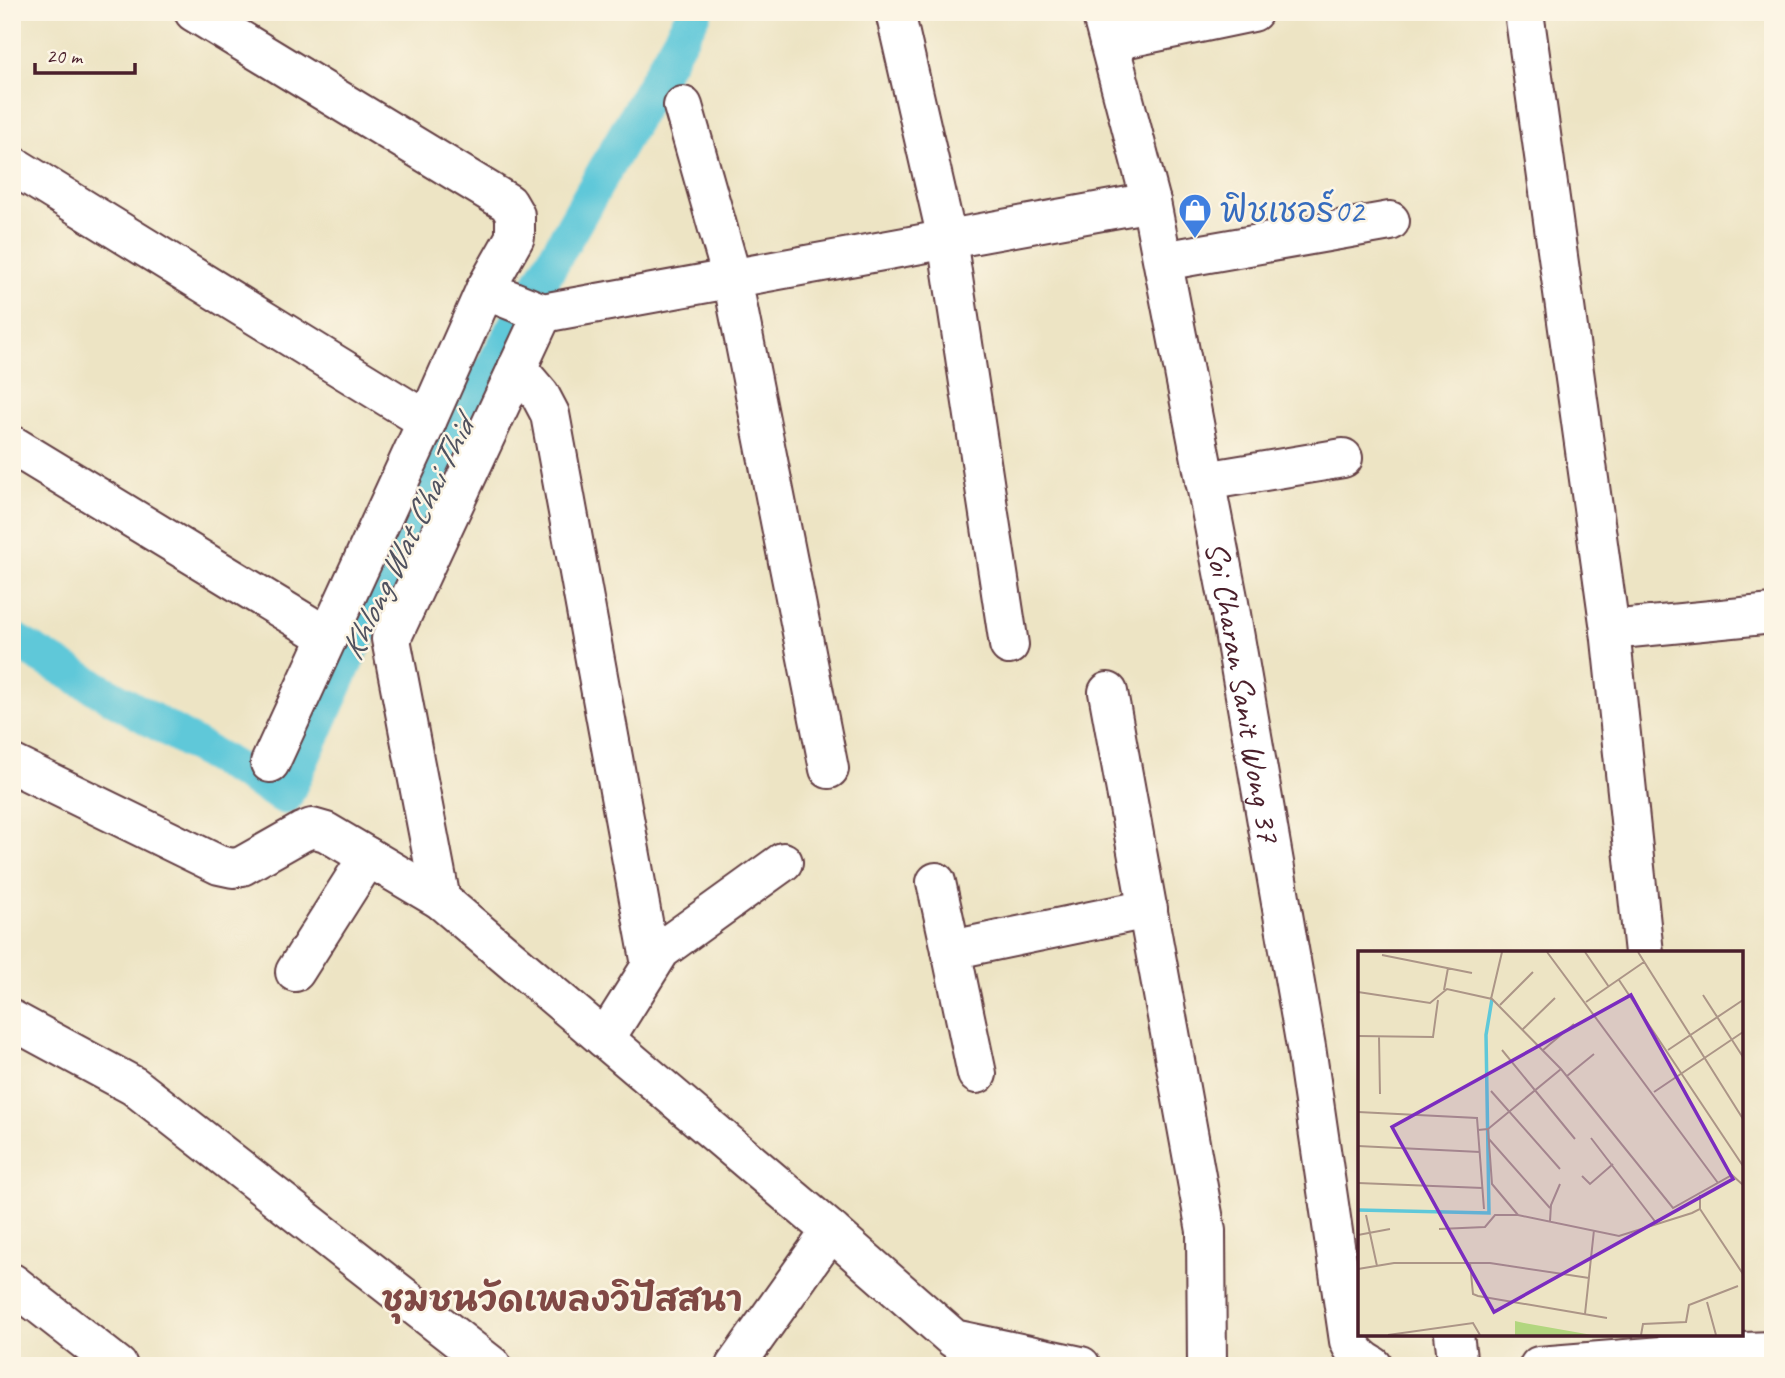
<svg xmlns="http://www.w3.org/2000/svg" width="1785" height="1378" viewBox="0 0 1785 1378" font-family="Caveat,'Playpen Sans Thai',sans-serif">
<rect width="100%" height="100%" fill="#fcf5e5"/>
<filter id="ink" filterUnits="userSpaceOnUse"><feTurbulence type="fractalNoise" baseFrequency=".0143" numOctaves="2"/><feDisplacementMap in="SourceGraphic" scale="14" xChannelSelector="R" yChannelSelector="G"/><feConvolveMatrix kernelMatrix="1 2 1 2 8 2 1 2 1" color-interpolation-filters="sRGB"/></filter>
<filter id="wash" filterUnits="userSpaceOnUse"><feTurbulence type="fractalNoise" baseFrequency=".00686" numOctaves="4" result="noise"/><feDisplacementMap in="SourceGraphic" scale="28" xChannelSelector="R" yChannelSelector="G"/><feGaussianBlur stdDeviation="1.57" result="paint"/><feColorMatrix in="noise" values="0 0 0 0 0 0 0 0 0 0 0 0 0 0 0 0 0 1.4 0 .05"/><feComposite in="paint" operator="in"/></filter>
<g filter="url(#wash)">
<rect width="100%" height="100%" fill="#ede4c4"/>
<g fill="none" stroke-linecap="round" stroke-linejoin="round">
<path stroke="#5ec8d9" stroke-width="35" d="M12 639 285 797 429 478 695 12"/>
</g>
</g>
<g filter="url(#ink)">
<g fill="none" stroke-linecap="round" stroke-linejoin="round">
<defs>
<g id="minor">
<path d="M194 12 508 203 515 215V237L485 290 427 421 270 763"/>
<path d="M895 12 947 239 1009 645"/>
<path id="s1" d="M1101 12 1151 202 1229 603 1306 1047 1349 1341C1354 1353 1362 1360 1373 1366"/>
<path d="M1524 12 1610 630 1644 953"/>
<path d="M1109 42 1253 12"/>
<path d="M683 106 732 278 829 769"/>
<path d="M12 165 427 421"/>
<path d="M1163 261 1390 221"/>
<path d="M485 290 543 313 1151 202"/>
<path d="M517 368 540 395 550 414 651 965"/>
<path d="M12 445 328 637"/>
<path d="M1205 481 1343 458"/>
<path d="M1610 630 1773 614"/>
<path d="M1108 692 1206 1231 1207 1366"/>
<path d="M12 764 219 865 233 868 242 866 302 832 312 828 326 832 441 900 831 1231 954 1339 1081 1366"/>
<path d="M936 882 951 950 1148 909"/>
<path d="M441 900 391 639 543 313"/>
<path d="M951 950 977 1074"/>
<path d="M295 972 368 857"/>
<path d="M12 1020 134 1086 492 1366"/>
<path d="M605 1039 661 950 783 862"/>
<path d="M12 1283 118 1366"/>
<path d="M1454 1334 1458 1366"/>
<path d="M735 1366 831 1231"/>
<path d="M1539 1366 1687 1354 1773 1351"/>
</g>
</defs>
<use href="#minor" stroke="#623d42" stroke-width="42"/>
<use href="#minor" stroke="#fff" stroke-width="38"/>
</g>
</g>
<defs>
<symbol id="shop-pin" viewBox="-11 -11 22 30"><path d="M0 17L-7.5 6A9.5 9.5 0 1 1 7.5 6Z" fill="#3f7fe0" stroke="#fcf5e5"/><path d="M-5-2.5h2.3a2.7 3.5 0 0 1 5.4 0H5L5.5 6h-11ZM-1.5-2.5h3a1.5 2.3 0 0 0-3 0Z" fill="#fff"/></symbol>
</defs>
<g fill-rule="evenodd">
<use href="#shop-pin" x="1176" y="191" width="38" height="52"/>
</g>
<g text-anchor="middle" stroke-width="5" stroke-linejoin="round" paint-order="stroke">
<g font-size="33" fill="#366cbe" stroke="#fcf5e5" text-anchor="start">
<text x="1220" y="222">ฟิชเชอร์02</text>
</g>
<g font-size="33" fill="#4a1f2b" stroke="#fcf5e5">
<text dy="12" stroke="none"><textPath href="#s1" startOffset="695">Soi Charan Sanit Wong 37</textPath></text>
</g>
<g font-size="35" font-style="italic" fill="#50525f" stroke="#fcf5e5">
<text transform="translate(406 539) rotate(-64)" y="12">Khlong Wat Chai Thid</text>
</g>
<g font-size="35" font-weight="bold" fill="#804945" stroke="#fcf5e5">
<text x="562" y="1311">ชุมชนวัดเพลงวิปัสสนา</text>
</g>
</g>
<g transform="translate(1358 951)">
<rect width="385" height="385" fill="#ede4c4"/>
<path d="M157 370 166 372 234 384H157Z" fill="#b2d67f"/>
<path fill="none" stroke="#5ec8d9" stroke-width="3.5" d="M0 259 131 262 128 84 134 48"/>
<path fill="none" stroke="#ac9587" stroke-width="2" d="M189 1 360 232M227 1 251 36M280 1 385 168M24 4 114 22M261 29 385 215M86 39 90 17M0 41 72 52 89 38 134 48 203 118 315 257 374 224 385 234M345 44 385 106M133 48 144 1M228 51 286 11M142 54 175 21M165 78 197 47M0 85 75 86 80 49M21 86 22 143M144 99 217 188M185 99 216 73M310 99 385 49M209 125 236 103M133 140 202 218M296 141 385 81M0 161 119 167 126 258M130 178 134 233 160 264M120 179 130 178 203 118M130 187 192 257M233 187 299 273M0 195 122 201M224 225 232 233 255 213M0 232 125 237M342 258 385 323M8 264 19 315M192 270 193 254 202 233M81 278 127 276 137 264H160L261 285 334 262 342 258V244M0 284 32 278M112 312 115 343 120 345 249 367M0 318 36 312H132L231 327M349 351 358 384M227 363 236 279M30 384 115 372 122 384M283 384 285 373 328 371 331 354 380 335"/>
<path fill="#7b2cbf" fill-opacity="0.15" stroke="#7b2cbf" stroke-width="3.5" d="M273 44 375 228 136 361 34 176Z"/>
<rect width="385" height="385" fill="none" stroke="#4a1f2b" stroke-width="3.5"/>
</g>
<rect width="1785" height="1378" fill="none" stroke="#fcf5e5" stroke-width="42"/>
<path d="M35 63v10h100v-10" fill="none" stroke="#4a1f2b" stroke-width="3.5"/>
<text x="46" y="63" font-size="21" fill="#4a1f2b" stroke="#fcf5e5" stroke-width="5" paint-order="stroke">20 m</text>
</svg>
